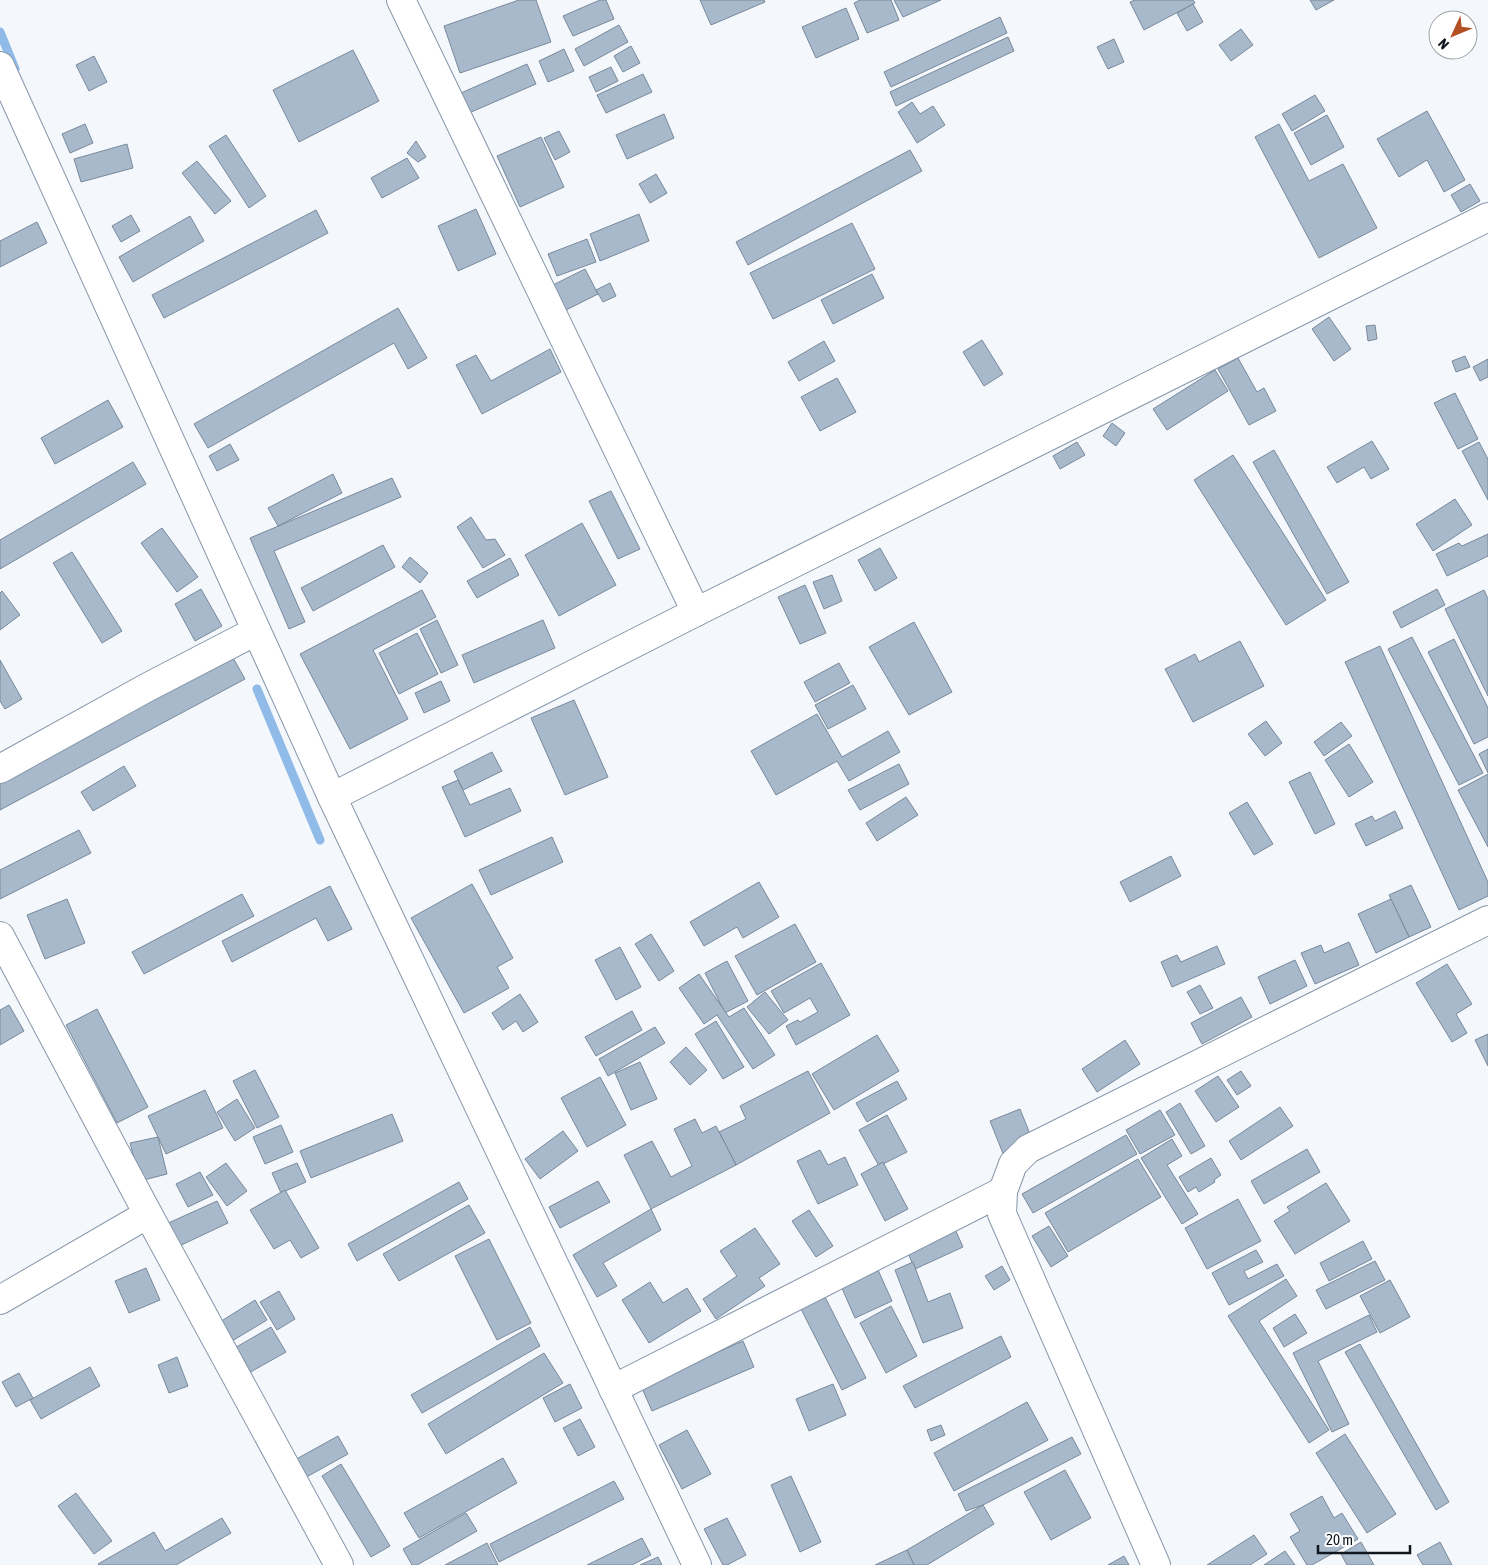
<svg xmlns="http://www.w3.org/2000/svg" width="1488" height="1565" viewBox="0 0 1488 1565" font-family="'Asap Condensed',sans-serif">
<rect width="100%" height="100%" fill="#f4f8fc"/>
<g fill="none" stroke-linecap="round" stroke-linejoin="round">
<g stroke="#90bae7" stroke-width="9">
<path d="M0 32 15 69"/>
<path d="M257 689 320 840"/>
</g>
</g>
<g fill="#a8b9cc" stroke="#78899b">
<path d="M519 0H536L551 42 460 73 444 26Z"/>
<path d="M600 0H606L614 19 573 36 563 16Z"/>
<path d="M700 0H764L765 2 711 25Z"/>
<path d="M860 0H891L899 20 867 33 854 3Z"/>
<path d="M894 0H941L903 17Z"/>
<path d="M1135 0H1193L1195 3 1144 30 1130 2Z"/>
<path d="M1310 0H1334L1316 10Z"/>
<path d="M1193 4 1203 22 1187 31 1177 13Z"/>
<path d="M846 8 859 39 816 58 802 27Z"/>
<path d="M1000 17 1007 33 891 87 884 72Z"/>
<path d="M619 25 628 42 584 66 575 49Z"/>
<path d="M1241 29 1253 45 1231 61 1219 45Z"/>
<path d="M1008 37 1014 51 896 106 890 92Z"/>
<path d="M1114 39 1124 62 1108 69 1097 47Z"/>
<path d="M631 46 640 63 623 72 614 56Z"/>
<path d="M564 49 574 71 548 82 539 61Z"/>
<path d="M353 50 379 101 299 142 273 90Z"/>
<path d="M94 56 107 82 89 91 76 65Z"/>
<path d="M527 64 536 84 462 116 454 96Z"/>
<path d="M611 67 618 81 596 92 589 77Z"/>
<path d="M643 74 652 92 606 113 597 95Z"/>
<path d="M1315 95 1325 111 1292 131 1282 114Z"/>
<path d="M912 102 920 114 933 106 945 125 917 143 898 112Z"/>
<path d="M1427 111 1465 180 1444 192 1427 160 1399 177 1377 139Z"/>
<path d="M664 114 674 138 627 159 616 135Z"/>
<path d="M1327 115 1344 147 1311 165 1294 133Z"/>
<path d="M85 124 93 143 70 153 62 134Z"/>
<path d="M1279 124 1309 181 1343 164 1377 228 1319 258 1255 137Z"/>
<path d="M559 131 570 152 555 160 544 138Z"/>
<path d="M226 135 266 196 249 208 209 146Z"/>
<path d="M541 137 564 187 520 207 497 156Z"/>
<path d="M416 141 426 157 418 162 407 153Z"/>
<path d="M127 144 133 168 81 182 74 159Z"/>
<path d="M910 150 922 171 748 265 736 242Z"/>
<path d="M407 158 419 178 382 198 371 178Z"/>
<path d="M197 161 231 201 215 214 182 173Z"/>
<path d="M656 174 667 193 650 203 639 184Z"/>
<path d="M1470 184 1480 201 1461 212 1451 195Z"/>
<path d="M476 209 496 254 458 271 438 226Z"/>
<path d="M316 210 328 233 164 318 152 295Z"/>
<path d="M639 214 649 241 600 261 590 234Z"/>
<path d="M131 215 140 231 121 242 112 226Z"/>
<path d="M190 216 204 241 133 282 119 257Z"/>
<path d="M37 222 47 243 0 267V241Z"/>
<path d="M852 223 875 269 773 319 750 273Z"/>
<path d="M587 239 596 262 557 276 548 254Z"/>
<path d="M585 269 598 294 564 311 551 286Z"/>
<path d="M872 274 884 298 833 324 821 300Z"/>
<path d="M610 283 616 296 603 302 596 290Z"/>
<path d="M398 308 427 358 408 369 394 343 208 448 194 424Z"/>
<path d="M1329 317 1351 349 1334 361 1312 329Z"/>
<path d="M1375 325 1377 339 1368 341 1366 326Z"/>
<path d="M982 340 1003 374 984 386 963 352Z"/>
<path d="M824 341 835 361 799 381 788 362Z"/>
<path d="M550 349 561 372 482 414 456 365 476 355 491 381Z"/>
<path d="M1465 356 1470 367 1456 372 1452 361Z"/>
<path d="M1238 358 1257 392 1264 388 1276 411 1249 425 1218 369Z"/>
<path d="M1488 359V377L1480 381 1473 367Z"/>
<path d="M1215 370 1228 391 1167 430 1153 409Z"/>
<path d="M837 378 856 412 820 431 801 397Z"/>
<path d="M1455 393 1478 439 1458 449 1434 403Z"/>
<path d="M108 400 123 427 55 464 41 438Z"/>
<path d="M1112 423 1125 433 1116 446 1103 436Z"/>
<path d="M1372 441 1389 469 1371 479 1364 467 1337 483 1327 467Z"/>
<path d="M1077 442 1085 455 1060 469 1053 456Z"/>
<path d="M1479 442 1488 459V500L1462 451Z"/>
<path d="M230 444 239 460 217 471 209 456Z"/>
<path d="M1274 450 1349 582 1327 594 1253 462Z"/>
<path d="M1233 455 1326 600 1286 625 1194 480Z"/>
<path d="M133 462 146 484 0 569V540Z"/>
<path d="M333 474 342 493 278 526 268 508Z"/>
<path d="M392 478 401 497 274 551 305 622 289 629 250 538Z"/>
<path d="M611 491 640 549 618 559 589 501Z"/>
<path d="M1455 499 1472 525 1433 551 1416 524Z"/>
<path d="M471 517 486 540 495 539 505 555 483 568 457 527Z"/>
<path d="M582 523 616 585 559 616 525 555Z"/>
<path d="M162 528 198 577 177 592 141 543Z"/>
<path d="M1488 534V556L1447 576 1436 554 1459 543 1462 546Z"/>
<path d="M383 545 395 567 313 611 301 588Z"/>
<path d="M880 548 897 578 875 591 858 560Z"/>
<path d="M72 552 122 631 102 643 53 563Z"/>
<path d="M410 557 428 573 420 583 402 567Z"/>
<path d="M510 558 519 575 477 598 467 581Z"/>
<path d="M832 575 842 601 824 609 813 582Z"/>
<path d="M805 585 826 633 800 644 778 597Z"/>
<path d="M201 589 222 626 195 641 175 604Z"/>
<path d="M1437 589 1445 605 1401 628 1393 612Z"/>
<path d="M422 590 436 617 373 650 408 719 350 749 300 654Z"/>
<path d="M1484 590 1488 599V696L1445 609Z"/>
<path d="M2 591 20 615 0 630V593Z"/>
<path d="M437 620 458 665 441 673 420 629Z"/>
<path d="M543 620 555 648 474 683 462 655Z"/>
<path d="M914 622 952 692 909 715 869 647Z"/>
<path d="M417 633 438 674 399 694 379 653Z"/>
<path d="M1412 637 1483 773 1459 785 1388 649Z"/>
<path d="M1454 639 1488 708V737L1474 744 1428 652Z"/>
<path d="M1240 641 1264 686 1193 722 1165 669 1195 654 1199 662Z"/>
<path d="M1380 646 1488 882V896L1459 910 1345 662Z"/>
<path d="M232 656 245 679 0 810V780Z"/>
<path d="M0 660 22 699 5 709 0 701Z"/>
<path d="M839 663 850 683 815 702 804 682Z"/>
<path d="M441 681 450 701 424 713 415 693Z"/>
<path d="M853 685 866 709 828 729 815 705Z"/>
<path d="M574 700 608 777 565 795 531 718Z"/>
<path d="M817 714 842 757 888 731 900 752 849 781 837 761 776 795 751 751Z"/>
<path d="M1266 721 1282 743 1265 756 1248 734Z"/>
<path d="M1341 722 1352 736 1324 756 1314 742Z"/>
<path d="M1349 744 1373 782 1349 797 1325 760Z"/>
<path d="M1488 749V773L1479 754Z"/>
<path d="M492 752 502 771 463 790 454 771Z"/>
<path d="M899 764 909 784 860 810 848 790Z"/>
<path d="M124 766 136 786 93 811 81 792Z"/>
<path d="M1310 772 1335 824 1315 834 1289 782Z"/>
<path d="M1488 774V847L1458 790Z"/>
<path d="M458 780 470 805 510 788 521 811 465 837 442 787Z"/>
<path d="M906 797 918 815 877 841 866 823Z"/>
<path d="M1247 802 1273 844 1254 855 1229 813Z"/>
<path d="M1395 811 1403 828 1366 846 1355 824 1372 816 1375 821Z"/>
<path d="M79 830 91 853 0 899V870Z"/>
<path d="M552 837 563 862 491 895 479 870Z"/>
<path d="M1171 856 1181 876 1130 902 1120 882Z"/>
<path d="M759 882 779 917 743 938 737 927 704 946 690 922Z"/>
<path d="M472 884 513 958 497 967 509 988 464 1013 411 918Z"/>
<path d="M1411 885 1431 927 1409 937 1389 895Z"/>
<path d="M330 886 352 929 328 941 316 918 232 962 222 941Z"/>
<path d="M242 894 254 916 144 974 132 952Z"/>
<path d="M67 899 85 943 45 959 27 915Z"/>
<path d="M1391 899 1409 937 1376 953 1358 914Z"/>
<path d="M795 924 816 962 757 995 735 956Z"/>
<path d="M651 934 674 971 659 981 635 944Z"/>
<path d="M1349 942 1359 965 1315 984 1301 953 1321 945 1324 953Z"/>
<path d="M1217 946 1225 964 1172 987 1161 962 1177 955 1181 962Z"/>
<path d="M620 947 641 987 616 1000 595 960Z"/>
<path d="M1295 960 1307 986 1270 1004 1258 977Z"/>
<path d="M727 961 748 1001 725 1013 705 973Z"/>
<path d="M821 963 850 1015 796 1045 786 1026 798 1020 800 1022 818 1012 810 998 784 1013 771 991Z"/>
<path d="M1447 964 1472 1004 1456 1014 1467 1033 1452 1042 1416 983Z"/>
<path d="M699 974 729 1017 744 1008 775 1055 753 1069 717 1015 704 1024 679 988Z"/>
<path d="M1200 985 1213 1008 1200 1014 1187 992Z"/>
<path d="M765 992 788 1020 769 1034 747 1007Z"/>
<path d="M520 994 538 1022 523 1032 516 1021 503 1030 492 1013Z"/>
<path d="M1241 997 1252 1017 1202 1044 1191 1023Z"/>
<path d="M9 1005 24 1031 0 1045V1010Z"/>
<path d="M97 1009 148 1107 117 1123 66 1025Z"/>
<path d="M632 1011 642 1030 596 1056 585 1037Z"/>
<path d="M716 1021 744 1067 723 1079 695 1034Z"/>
<path d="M655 1027 665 1043 608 1076 599 1059Z"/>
<path d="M1488 1034V1066L1475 1040Z"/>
<path d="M877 1035 899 1071 834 1110 812 1074Z"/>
<path d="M1125 1040 1140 1064 1097 1092 1082 1069Z"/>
<path d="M686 1047 707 1070 690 1085 670 1062Z"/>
<path d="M640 1062 657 1099 631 1110 615 1073Z"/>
<path d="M255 1070 279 1117 257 1128 233 1081Z"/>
<path d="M808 1071 830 1113 736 1165 719 1132 746 1119 740 1106Z"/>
<path d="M1241 1071 1251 1086 1237 1095 1227 1080Z"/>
<path d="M1218 1076 1239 1107 1216 1122 1195 1091Z"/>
<path d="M600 1077 626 1125 587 1147 561 1098Z"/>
<path d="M897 1081 907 1099 867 1122 856 1103Z"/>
<path d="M205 1090 223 1128 166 1154 148 1116Z"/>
<path d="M237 1099 255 1128 235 1141 217 1112Z"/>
<path d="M1180 1103 1205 1146 1191 1154 1166 1112Z"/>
<path d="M1280 1107 1293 1126 1241 1160 1229 1141Z"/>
<path d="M1020 1109 1036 1149 1006 1161 990 1121Z"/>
<path d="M1160 1110 1175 1135 1140 1154 1126 1130Z"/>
<path d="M392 1114 403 1141 311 1178 300 1151Z"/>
<path d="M887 1115 907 1152 879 1166 859 1130Z"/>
<path d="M695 1119 702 1133 716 1126 736 1165 651 1209 624 1155 652 1141 671 1177 692 1166 674 1129Z"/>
<path d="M281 1125 293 1152 265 1164 253 1137Z"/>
<path d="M563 1131 578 1151 540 1179 525 1159Z"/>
<path d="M1126 1135 1137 1154 1033 1213 1022 1194Z"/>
<path d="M158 1137 167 1174 140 1181 130 1143Z"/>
<path d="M1172 1139 1182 1156 1167 1165 1198 1214 1182 1224 1141 1158Z"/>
<path d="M1307 1149 1320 1172 1264 1204 1251 1181Z"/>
<path d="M820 1150 828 1165 845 1157 858 1185 818 1204 797 1161Z"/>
<path d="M1211 1158 1221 1175 1214 1180 1215 1182 1199 1192 1196 1187 1188 1192 1179 1177Z"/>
<path d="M1138 1159 1161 1197 1068 1252 1045 1213Z"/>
<path d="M883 1162 908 1209 885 1221 861 1174Z"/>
<path d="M226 1163 247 1191 227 1206 206 1177Z"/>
<path d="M297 1163 306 1182 281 1193 272 1173Z"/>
<path d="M200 1172 213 1195 188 1207 176 1184Z"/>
<path d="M598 1181 610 1202 560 1228 549 1207Z"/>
<path d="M459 1182 468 1199 357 1261 348 1244Z"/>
<path d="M1326 1183 1350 1221 1295 1254 1274 1221 1290 1211 1287 1207Z"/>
<path d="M285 1190 319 1248 301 1258 290 1240 274 1249 250 1210Z"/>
<path d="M1238 1199 1261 1241 1207 1269 1185 1228Z"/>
<path d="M217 1201 228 1223 175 1248 164 1225Z"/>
<path d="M469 1205 485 1233 399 1281 383 1254Z"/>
<path d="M651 1209 661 1230 603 1263 617 1286 597 1297 573 1255Z"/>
<path d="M809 1210 833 1246 816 1257 792 1221Z"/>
<path d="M1049 1226 1068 1256 1051 1267 1032 1236Z"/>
<path d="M954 1227 963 1247 915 1269 906 1249Z"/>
<path d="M755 1228 780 1264 759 1278 765 1286 716 1319 703 1299 737 1276 720 1251Z"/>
<path d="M489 1239 531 1323 497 1340 455 1256Z"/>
<path d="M1363 1241 1372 1259 1329 1281 1320 1263Z"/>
<path d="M1256 1250 1263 1262 1244 1271 1248 1279 1277 1264 1284 1276 1229 1305 1212 1273Z"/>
<path d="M1375 1261 1385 1280 1326 1309 1316 1290Z"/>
<path d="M913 1262 928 1302 950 1293 963 1328 923 1343 895 1270Z"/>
<path d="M1002 1266 1010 1280 994 1290 985 1276Z"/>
<path d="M146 1268 160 1300 129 1313 115 1281Z"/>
<path d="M878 1270 892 1301 855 1318 841 1286Z"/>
<path d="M1286 1279 1297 1296 1259 1321 1329 1430 1309 1443 1228 1316Z"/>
<path d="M1390 1280 1410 1317 1380 1333 1360 1296Z"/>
<path d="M650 1282 663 1303 687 1288 701 1311 649 1343 622 1300Z"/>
<path d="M279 1291 295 1319 277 1330 260 1302Z"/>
<path d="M825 1297 866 1378 842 1390 801 1309Z"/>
<path d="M255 1300 267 1320 227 1344 215 1325Z"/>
<path d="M891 1306 917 1356 886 1373 860 1323Z"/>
<path d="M1295 1314 1307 1333 1284 1347 1273 1328Z"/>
<path d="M1369 1315 1377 1332 1318 1361 1349 1424 1332 1432 1293 1353Z"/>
<path d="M271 1327 286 1352 247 1374 233 1349Z"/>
<path d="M530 1327 540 1346 422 1413 411 1395Z"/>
<path d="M1001 1336 1011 1357 915 1408 903 1386Z"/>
<path d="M743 1341 754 1367 652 1411 641 1386Z"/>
<path d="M1360 1344 1449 1502 1436 1510 1345 1352Z"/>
<path d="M544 1353 563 1383 446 1454 428 1424Z"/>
<path d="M177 1357 188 1386 169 1393 158 1365Z"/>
<path d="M90 1367 100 1386 41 1419 30 1400Z"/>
<path d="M19 1373 33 1398 16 1407 2 1382Z"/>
<path d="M570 1384 582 1408 555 1422 543 1398Z"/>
<path d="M833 1384 846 1415 809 1431 796 1399Z"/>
<path d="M1027 1402 1048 1440 954 1491 934 1453Z"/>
<path d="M580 1419 595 1447 578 1456 563 1428Z"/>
<path d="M941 1425 945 1435 931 1441 927 1430Z"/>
<path d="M687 1430 711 1474 682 1489 659 1445Z"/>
<path d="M1345 1434 1396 1514 1367 1533 1316 1453Z"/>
<path d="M338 1436 348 1454 301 1480 291 1462Z"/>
<path d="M1072 1437 1081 1454 983 1505 966 1511 958 1494Z"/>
<path d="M503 1458 517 1483 419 1538 404 1513Z"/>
<path d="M341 1464 390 1546 371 1557 322 1476Z"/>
<path d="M1065 1470 1091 1518 1051 1540 1024 1492Z"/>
<path d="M791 1476 821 1542 800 1552 771 1485Z"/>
<path d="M614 1481 624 1499 499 1562 490 1544Z"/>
<path d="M76 1493 112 1541 94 1554 58 1506Z"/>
<path d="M1322 1496 1334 1518 1342 1513 1358 1539 1312 1565H1307L1290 1537 1300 1531 1290 1514Z"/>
<path d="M983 1505 994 1524 927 1565H914L907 1550Z"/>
<path d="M466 1513 477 1531 417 1565H412L403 1549Z"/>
<path d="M222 1518 231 1533 176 1565H99L98 1564 154 1532 165 1551Z"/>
<path d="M727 1518 746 1555 727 1565H723L704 1529Z"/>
<path d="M1254 1535 1267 1554 1250 1565H1207Z"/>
<path d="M642 1538 651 1555 632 1565H587Z"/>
<path d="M1361 1542 1374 1565H1347L1341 1554Z"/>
<path d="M1440 1542 1452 1565H1423L1417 1555Z"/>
<path d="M487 1543 498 1565H445Z"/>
<path d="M907 1550 914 1565H875Z"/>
<path d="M1285 1551 1295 1565H1264Z"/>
<path d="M1124 1556 1129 1565H1108Z"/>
<path d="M658 1557 662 1565H640Z"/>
</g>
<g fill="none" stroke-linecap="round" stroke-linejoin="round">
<defs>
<g id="minor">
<path d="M401 0 696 612"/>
<path d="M0 66 332 797 697 1565"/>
<path d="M0 769 148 687 256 631"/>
<path d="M332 797 696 612 1488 217"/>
<path d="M0 936 148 1214 339 1565"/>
<path d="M0 1300 148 1214"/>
<path d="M613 1389 1003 1191"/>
<path d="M1156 1565 1002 1214 1003 1191 1013 1164 1028 1149 1488 920"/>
</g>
</defs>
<use href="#minor" stroke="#8697aa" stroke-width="30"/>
<use href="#minor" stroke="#fff" stroke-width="28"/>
</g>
<g transform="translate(1453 35) rotate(226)"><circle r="24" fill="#ffffff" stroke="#9fa2a5"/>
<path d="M0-4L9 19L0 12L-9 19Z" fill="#b44e23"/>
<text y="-8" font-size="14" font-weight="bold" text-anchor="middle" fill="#10161d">N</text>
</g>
<path d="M1318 1545v8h92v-8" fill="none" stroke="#10161d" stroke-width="2.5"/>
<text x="1326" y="1545" font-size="15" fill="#10161d" stroke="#ffffff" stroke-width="4" paint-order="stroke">20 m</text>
</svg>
